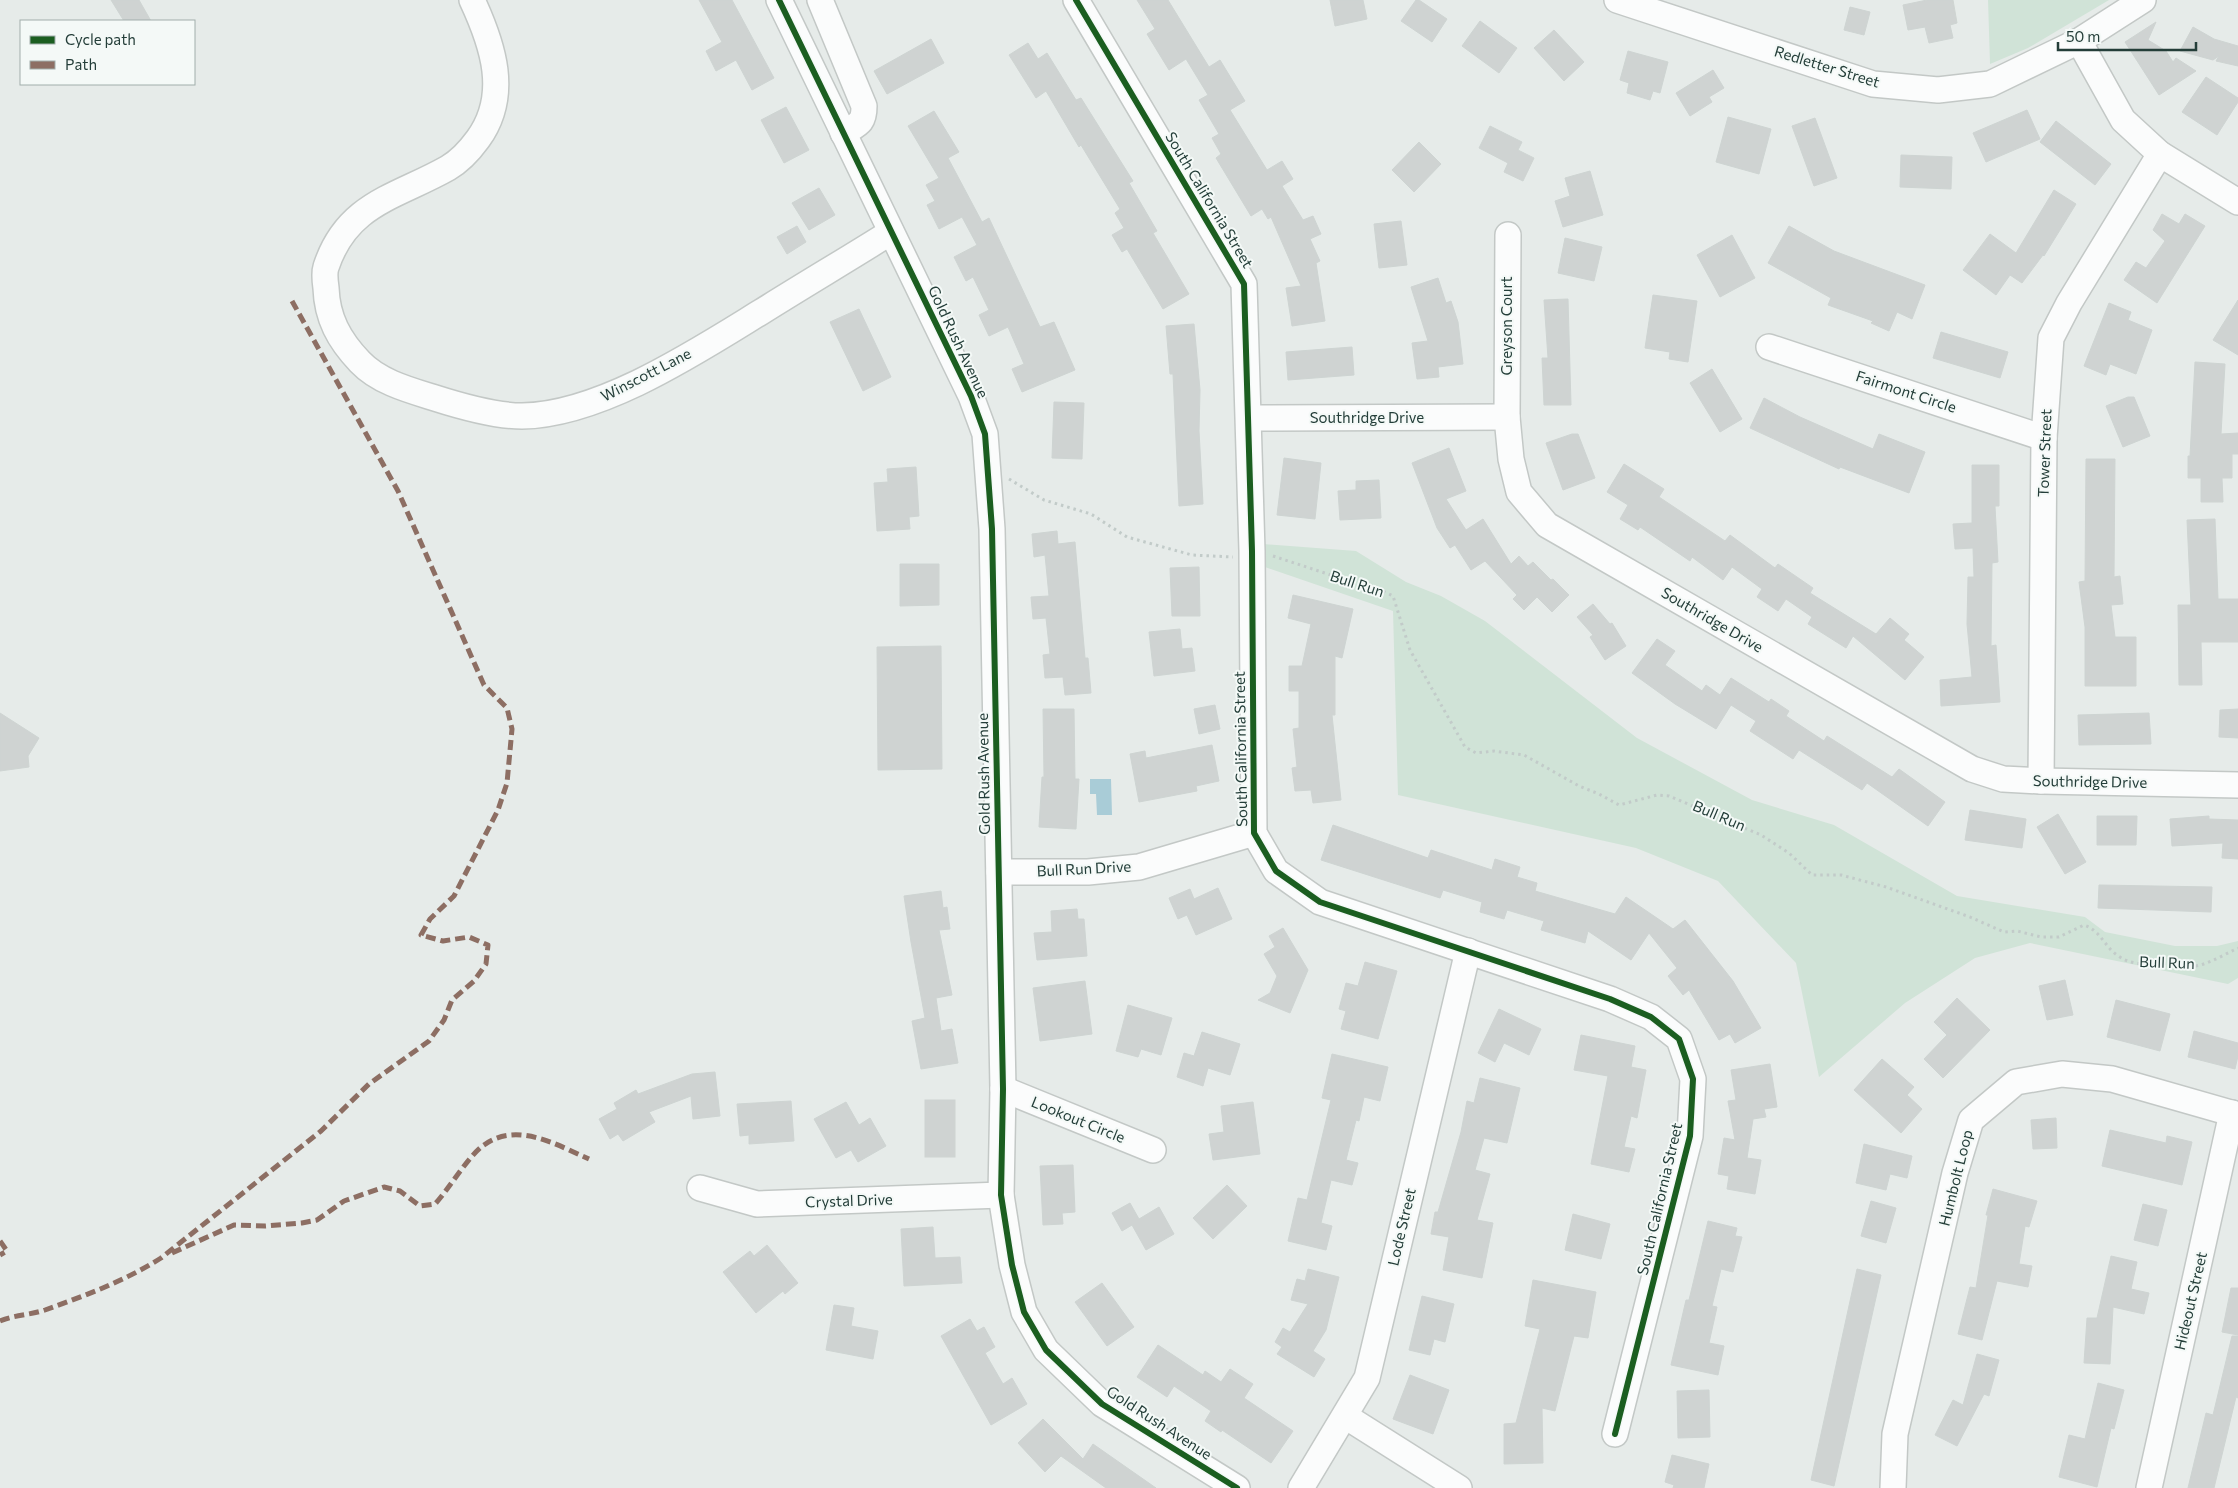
<svg xmlns="http://www.w3.org/2000/svg" width="2238" height="1488" viewBox="0 0 2238 1488" font-family="Commissioner,sans-serif">
<rect width="100%" height="100%" fill="#e6ebe9"/>
<g fill="#d0e3d7">
<path d="M1988 0H2109L2028 48 1990 64Z"/>
<path d="M1263 544 1356 551 1406 582 1441 596 1485 621 1637 738 1752 800 1834 825 1957 896 2085 917 2105 932 2175 946H2217L2238 941V978L2228 984 2030 943 1975 958 1905 1003 1819 1077 1796 963 1718 881 1636 848 1398 795 1393 611 1262 566Z"/>
</g>
<path fill="#a9ccd7" d="M1090 779H1111L1112 815H1097L1096 794H1090Z"/>
<g fill="#cfd3d2" stroke="#ced4d2">
<path d="M111 0H139L151 21H124Z"/>
<path d="M699 0H732L774 78 752 90 736 60 716 71 706 51 722 42Z"/>
<path d="M1137 0H1168L1209 67 1220 60 1245 101 1230 110 1267 170 1282 161 1293 179 1282 186 1303 220 1313 216 1321 234 1310 239 1320 261 1316 263 1325 321 1292 326 1286 288 1301 286 1271 217 1268 219 1262 209 1251 216 1216 158 1221 154 1212 138 1219 134 1199 100 1208 95 1186 59 1169 70 1147 34 1155 29Z"/>
<path d="M1330 0H1363L1367 19 1335 26Z"/>
<path d="M1416 0H1419L1447 19 1432 42 1401 21Z"/>
<path d="M1927 0H1953L1957 23 1950 25 1953 38 1929 43 1925 27 1908 30 1903 5Z"/>
<path d="M1850 7 1870 12 1864 35 1844 30Z"/>
<path d="M1480 21 1517 48 1499 73 1462 46Z"/>
<path d="M2156 22 2148 40 2166 51 2173 62 2176 58 2196 71 2159 95 2125 42Z"/>
<path d="M2193 27 2214 39 2238 46V66L2216 61 2219 56 2213 60 2180 51Z"/>
<path d="M1554 30 1584 62 1564 81 1534 48Z"/>
<path d="M931 39 944 63 887 94 874 71Z"/>
<path d="M1028 43 1038 59 1047 53 1076 100 1081 98 1133 181 1129 183 1157 231 1153 233 1189 294 1163 309 1127 249 1122 252 1112 235 1124 228 1115 213 1120 209 1081 145 1079 147 1046 91 1036 98 1009 55Z"/>
<path d="M1628 51 1668 62 1660 93 1653 91 1650 100 1627 93 1629 83 1620 80Z"/>
<path d="M1713 70 1724 88 1709 97 1712 102 1690 116 1676 93Z"/>
<path d="M2206 77 2238 98V102L2217 135 2182 112Z"/>
<path d="M786 107 809 150 784 163 761 120Z"/>
<path d="M2027 110 2040 139 1986 162 1973 133Z"/>
<path d="M934 111 959 152 948 158 982 222 989 218 1040 327 1054 322 1075 370 1022 392 1012 369 1024 364 1008 327 989 336 979 315 989 310 973 277 966 281 954 257 977 245 962 217 939 229 927 205 935 201 926 185 939 178 908 126Z"/>
<path d="M1728 117 1771 129 1759 174 1716 162Z"/>
<path d="M1815 118 1837 178 1814 186 1792 126Z"/>
<path d="M2056 121 2111 164 2095 185 2040 142Z"/>
<path d="M1490 126 1522 142 1518 150 1534 158 1523 181 1504 172 1508 163 1479 148Z"/>
<path d="M1419 142 1441 164 1414 192 1392 170Z"/>
<path d="M1901 155 1952 157 1951 189 1900 187Z"/>
<path d="M1590 171 1603 215 1563 227 1555 201 1570 196 1565 178Z"/>
<path d="M819 188 835 215 809 230 792 203Z"/>
<path d="M2054 190 2076 204 2044 256 2043 255 2022 283 2010 275 1996 295 1963 270 1990 234 2016 253Z"/>
<path d="M2162 214 2179 224 2185 214 2205 226 2157 303 2124 280 2136 262 2146 268 2165 241 2153 230Z"/>
<path d="M1401 221 1407 265 1379 268 1374 224Z"/>
<path d="M797 226 806 242 787 254 777 237Z"/>
<path d="M1789 226 1834 251 1925 285 1912 319 1897 312 1889 331 1871 323 1873 321 1828 305 1831 298 1768 263Z"/>
<path d="M1732 235 1755 278 1720 297 1697 255Z"/>
<path d="M1565 238 1602 247 1594 281 1558 273Z"/>
<path d="M1438 278 1446 303 1451 301 1458 322 1463 364 1438 367 1439 377 1417 379 1412 343 1428 341 1411 287Z"/>
<path d="M1653 295 1697 301 1688 362 1669 359 1670 352 1645 348Z"/>
<path d="M1568 299 1571 405H1544L1542 358H1548L1544 300Z"/>
<path d="M2238 300V355L2213 340Z"/>
<path d="M2109 303 2131 312 2128 320 2152 330 2136 374 2110 364 2106 375 2084 366Z"/>
<path d="M859 309 891 377 863 391 830 322Z"/>
<path d="M1194 324 1200 390 1199 431 1203 504 1179 506 1173 374H1170L1166 326Z"/>
<path d="M1941 332 2008 352 2000 378 1933 358Z"/>
<path d="M1352 347 1354 375 1288 380 1286 352Z"/>
<path d="M2195 362 2225 364 2221 434 2238 433V454H2232V478H2222L2223 502H2201V478H2188V456H2190Z"/>
<path d="M1712 369 1742 419 1720 432 1690 383Z"/>
<path d="M2128 397H2134L2150 436 2123 447 2106 406Z"/>
<path d="M1764 398 1800 417 1873 449 1879 434 1925 452 1909 493 1840 467 1839 469 1750 428Z"/>
<path d="M1054 402 1084 403 1082 459 1052 458Z"/>
<path d="M1572 434H1578L1595 478 1563 490 1546 443Z"/>
<path d="M1449 448 1466 491 1446 499 1466 530 1483 519 1511 564 1519 556 1528 566 1533 562 1551 580 1553 579 1569 595 1552 612 1537 597 1524 610 1513 599 1517 595 1485 561 1471 570 1455 545 1450 548 1437 528 1412 463Z"/>
<path d="M1284 458 1321 463 1315 519 1277 515Z"/>
<path d="M2086 459H2115L2114 577 2120 576 2123 604 2111 605 2115 637H2136V686H2085V627L2079 582 2085 581Z"/>
<path d="M1624 464 1664 489 1659 497 1725 541 1730 535 1775 568 1778 564 1813 588 1810 593 1876 634 1890 618 1909 634 1904 640 1924 657 1905 680 1853 636 1846 648 1808 624 1812 617 1786 599 1778 611 1757 597 1762 589 1732 567 1723 580 1692 557 1690 561 1640 527 1638 530 1620 519 1628 505 1607 492Z"/>
<path d="M1972 465H1999V506H1995L1998 562 1992 563 1991 646 1996 645 2000 702 1941 706 1940 680 1972 677 1967 624 1968 577H1974L1973 548 1955 549 1953 524 1972 523Z"/>
<path d="M916 467 919 516 909 517 910 529 877 531 874 483 888 482 887 469Z"/>
<path d="M1379 480 1381 518 1340 520 1338 491 1356 490V481Z"/>
<path d="M2215 519 2218 599H2238V642H2201L2202 685H2179L2178 605H2191L2187 520Z"/>
<path d="M1057 531 1058 544 1075 542 1085 658H1088L1091 693 1065 695 1063 677 1045 678 1043 655 1050 654 1046 618 1033 619 1031 597 1049 596 1045 555 1034 557 1032 534Z"/>
<path d="M900 564H939V605L900 606Z"/>
<path d="M1199 567 1200 616H1172L1170 568Z"/>
<path d="M1293 595 1353 609 1342 658 1335 656V715H1332L1341 800 1313 803 1311 790 1295 791 1292 768 1297 767 1293 729 1299 728V691H1289V666H1302L1311 624 1288 618Z"/>
<path d="M1593 604 1610 624 1612 623 1626 646 1605 660 1590 637 1593 635 1577 617Z"/>
<path d="M1180 629 1182 649 1192 648 1195 671 1154 676 1149 632Z"/>
<path d="M1657 639 1675 651 1665 665 1702 691 1706 685 1720 695 1731 678 1769 702 1771 699 1789 711 1786 716 1824 741 1827 736 1892 777 1899 769 1945 802 1928 826 1867 783 1862 790 1799 750 1793 759 1750 731 1756 721 1731 705 1716 729 1675 704 1632 673Z"/>
<path d="M941 646 942 769 878 770 877 647Z"/>
<path d="M1215 705 1220 729 1199 734 1194 709Z"/>
<path d="M1043 709H1074L1075 779H1079L1076 829 1039 827 1042 777H1044Z"/>
<path d="M2238 709V738L2219 737 2220 710Z"/>
<path d="M0 713 39 738 28 756 29 767 0 771Z"/>
<path d="M2149 713 2151 744 2079 745 2078 715Z"/>
<path d="M1212 745 1219 781 1196 786 1197 791 1139 802 1130 754 1145 751 1146 758Z"/>
<path d="M1970 810 2026 819 2022 848 1965 840Z"/>
<path d="M2058 814 2086 862 2065 874 2037 827Z"/>
<path d="M2097 816H2137L2136 845H2097Z"/>
<path d="M2209 816V819L2238 820V859L2222 858 2223 843 2172 846 2170 819Z"/>
<path d="M1333 825 1428 858 1431 850 1492 870 1495 859 1520 867 1517 877 1537 883 1535 891 1615 914 1626 897 1673 929 1685 920 1733 981 1761 1028 1735 1043 1730 1034 1719 1040 1689 990 1683 995 1668 976 1677 968 1649 933 1631 960 1588 931 1585 943 1541 930 1544 921 1507 910 1504 919 1480 912 1482 902 1443 890 1440 898 1321 860Z"/>
<path d="M2099 885 2212 887 2211 912 2098 908Z"/>
<path d="M1218 888 1232 919 1196 935 1187 915 1178 919 1169 898 1190 889 1194 899Z"/>
<path d="M941 891 943 908 947 907 950 929 939 930 952 995 936 998 941 1031 952 1029 958 1063 921 1069 912 1021 925 1018 911 942 904 896Z"/>
<path d="M1077 909 1078 919H1084L1087 956 1037 960 1034 933 1052 932 1051 911Z"/>
<path d="M1283 928 1308 970 1290 1013 1258 1000 1270 993 1277 976 1264 954 1275 947 1269 936Z"/>
<path d="M1365 962 1397 971 1378 1039 1341 1029 1346 1011 1339 1009 1346 983 1358 986Z"/>
<path d="M2065 980 2073 1015 2047 1020 2039 986Z"/>
<path d="M1085 981 1092 1034 1040 1041 1033 988Z"/>
<path d="M1957 998 1990 1030 1943 1078 1924 1059 1947 1035 1934 1022Z"/>
<path d="M2116 1000 2170 1014 2160 1051 2107 1037Z"/>
<path d="M1128 1005 1172 1018 1161 1055 1141 1049 1138 1057 1116 1051Z"/>
<path d="M1499 1009 1541 1029 1529 1055 1504 1043 1495 1062 1478 1053Z"/>
<path d="M2194 1031 2238 1043V1056L2235 1069 2188 1057Z"/>
<path d="M1202 1032 1240 1044 1230 1075 1208 1068 1203 1086 1177 1077 1184 1053 1194 1056Z"/>
<path d="M1581 1035 1635 1046 1631 1067 1646 1070 1637 1118 1631 1116 1624 1147 1635 1149 1629 1172 1591 1164 1608 1076 1574 1070Z"/>
<path d="M1332 1054 1388 1067 1380 1101 1364 1097 1359 1121 1356 1120 1346 1160 1358 1163 1352 1185 1331 1180 1321 1223 1332 1226 1326 1250 1288 1241 1298 1198 1307 1200 1331 1100 1322 1098Z"/>
<path d="M1882 1059 1914 1087 1907 1095 1922 1109 1901 1133 1854 1090Z"/>
<path d="M1770 1064 1777 1107 1764 1109 1766 1117 1753 1119 1747 1158 1761 1160 1755 1194 1727 1189 1729 1176 1718 1174 1724 1138 1735 1140 1728 1101 1736 1100 1731 1070Z"/>
<path d="M715 1072 720 1116 693 1119 691 1096 649 1112 655 1122 623 1141 618 1134 610 1139 599 1119 617 1109 614 1103 636 1090 638 1094 692 1074Z"/>
<path d="M1480 1078 1520 1088 1507 1143 1484 1138 1475 1170 1490 1174 1477 1220 1493 1223 1482 1278 1443 1270 1449 1237 1431 1234 1435 1212H1438L1461 1132 1467 1101 1474 1103Z"/>
<rect x="925" y="1100" width="30" height="57"/>
<path d="M791 1101 794 1141 749 1144V1135L740 1136 737 1104Z"/>
<path d="M846 1102 859 1125 870 1118 886 1146 858 1162 851 1150 836 1158 814 1119Z"/>
<path d="M1253 1102 1260 1154 1213 1160 1209 1134 1224 1132 1221 1106Z"/>
<path d="M2056 1118 2057 1148 2033 1149 2031 1120Z"/>
<path d="M2110 1130 2166 1143 2167 1136 2192 1142 2182 1185 2102 1166Z"/>
<path d="M1864 1144 1912 1156 1907 1178 1890 1174 1886 1190 1856 1183Z"/>
<path d="M1073 1165 1075 1212 1062 1213 1063 1224 1043 1225 1040 1166Z"/>
<path d="M1227 1185 1247 1206 1213 1239 1193 1218Z"/>
<path d="M1993 1189 2037 1201 2029 1227 2025 1226 2019 1264 2032 1266 2028 1287 1997 1281 1982 1340 1958 1334 1970 1287 1976 1288 1988 1215H1986Z"/>
<path d="M1871 1201 1896 1208 1886 1243 1861 1236Z"/>
<path d="M1130 1203 1139 1219 1159 1207 1174 1234 1146 1250 1132 1225 1122 1231 1112 1213Z"/>
<path d="M2143 1204 2167 1210 2158 1246 2134 1240Z"/>
<path d="M1573 1214 1610 1224 1601 1259 1565 1250Z"/>
<path d="M1708 1221 1737 1228 1735 1236 1742 1237 1733 1272 1721 1269 1712 1306 1717 1307 1709 1343 1724 1346 1718 1375 1671 1365 1686 1300H1689Z"/>
<path d="M933 1227 935 1258 960 1257 962 1283 904 1286 901 1229Z"/>
<path d="M767 1245 798 1283 785 1294 783 1291 756 1313 723 1272 750 1251 754 1256Z"/>
<path d="M2111 1256 2137 1262 2131 1289 2149 1293 2144 1314 2113 1307 2110 1364 2084 1363 2087 1318H2097Z"/>
<path d="M1308 1269 1339 1277 1326 1330 1313 1351 1325 1359 1314 1377 1277 1354 1282 1347 1275 1342 1283 1328 1290 1332 1308 1304 1291 1300 1297 1279 1305 1281Z"/>
<path d="M1857 1269 1881 1275 1834 1486 1811 1480Z"/>
<path d="M1533 1280 1596 1292 1588 1338 1574 1336 1555 1411 1542 1408 1543 1463 1504 1464V1424L1516 1423 1540 1329 1525 1326Z"/>
<path d="M1102 1283 1134 1327 1107 1346 1075 1302Z"/>
<path d="M2231 1288H2238V1335L2222 1332Z"/>
<path d="M1422 1296 1454 1304 1445 1342 1434 1339 1430 1355 1409 1350Z"/>
<path d="M834 1305 854 1308 851 1326 878 1331 873 1359 826 1350Z"/>
<path d="M970 1319 977 1331 984 1327 995 1347 985 1353 1003 1384 1012 1378 1027 1404 991 1425 941 1336Z"/>
<path d="M2232 1336H2238V1398L2236 1397 2214 1488H2188L2206 1413 2213 1415Z"/>
<path d="M1158 1345 1203 1375 1205 1371 1221 1382 1230 1369 1253 1384 1244 1398 1293 1431 1271 1463 1222 1430 1221 1432 1205 1421 1211 1411 1174 1386 1167 1397 1137 1377Z"/>
<path d="M1977 1354 1999 1360 1989 1396 1984 1394 1957 1446 1935 1435 1953 1400 1963 1405Z"/>
<path d="M1410 1375 1449 1390 1433 1434 1393 1419Z"/>
<path d="M2098 1383 2124 1390 2114 1429 2111 1428 2097 1487 2059 1477 2069 1435 2085 1439Z"/>
<path d="M1709 1390 1710 1437 1678 1438 1677 1391Z"/>
<path d="M1043 1419 1083 1459 1093 1444 1156 1488H1106L1061 1456 1045 1472 1018 1443Z"/>
<path d="M1672 1455 1709 1464 1704 1488H1673L1674 1485 1665 1482Z"/>
</g>
<g fill="none" stroke-linecap="round" stroke-linejoin="round">
<defs>
<g id="minor">
<path d="M472 0C493 45 510 95 478 139 470 150 460 161 448 168 397 197 347 203 326 267 324 273 325 281 326 288 327 318 339 340 360 362 379 382 409 390 435 398 460 406 496 416 522 416 600 415 696 352 761 312 804 285 848 259 891 232"/>
<path d="M779 0 971 396 985 434 992 529 1003 1089 1001 1195 1012 1265 1024 1312 1046 1350 1102 1404 1237 1488"/>
<path d="M820 0 864 106C864 124 858 124 843 133"/>
<path d="M1076 0 1244 284 1252 551 1254 833 1276 871 1320 902 1610 999 1651 1017 1679 1039 1693 1079 1690 1136 1615 1434"/>
<path d="M1617 0 1873 84 1938 90 1990 84 2079 41 2143 0"/>
<path d="M2079 41 2123 120 2160 154 2238 202"/>
<path d="M1508 235 1507 417 1511 459 1519 492 1547 525 1972 769 2003 779 2041 781 2238 785"/>
<path d="M1769 347 2044 438"/>
<path d="M1249 418 1507 417"/>
<path d="M2041 781 2044 438 2051 338 2069 303 2160 154"/>
<path d="M999 872H1088L1139 867 1254 833"/>
<path d="M1003 1089 1153 1150"/>
<path d="M700 1188 757 1204 1001 1195"/>
<path d="M1345 1416 1459 1488"/>
<path d="M1301 1488 1367 1378 1468 951"/>
<path d="M1893 1488 1895 1434 1955 1173 1971 1120 2016 1082 2062 1074 2112 1079 2238 1115"/>
<path d="M2149 1488 2232 1113"/>
</g>
</defs>
<use href="#minor" stroke="#c3c8c6" stroke-width="28"/>
<g stroke="#c2cbc9" stroke-width="3" stroke-dasharray="2.5 4" stroke-linecap="butt">
<path d="M1009 479 1044 500 1091 514 1127 537 1192 555 1233 557"/>
<path d="M1273 556 1343 579 1368 591 1381 590 1393 596 1410 650 1465 747 1476 753 1494 751 1524 755 1579 786 1599 794 1619 805 1657 795 1669 796 1761 835 1789 853 1812 875H1841L1886 887 1970 917 2004 932 2017 931 2041 937H2059L2084 925C2101 931 2104 946 2117 955 2135 969 2157 962 2177 964 2183 965 2189 967 2196 966 2211 963 2225 954 2238 948"/>
</g>
<use href="#minor" stroke="#fbfcfc" stroke-width="25"/>
<g stroke="#8d6e63" stroke-width="5" stroke-dasharray="10 5" stroke-linecap="butt">
<path d="M0 1241 7 1251 0 1255"/>
<path d="M172 1253 234 1225 265 1226 302 1223 317 1220 344 1201 384 1187 400 1191 420 1206 435 1204C449 1189 469 1155 484 1145 517 1121 557 1145 589 1159"/>
<path d="M0 1321C14 1315 30 1315 45 1310 84 1296 125 1281 161 1258L321 1131 369 1084 429 1041 444 1020 452 1000 474 981 486 964 488 945 469 937 443 941 421 935 430 919 454 896 498 810 507 783 512 729 507 708 484 685 398 491 292 301"/>
</g>
<defs>
<g id="cycleway">
<path d="M779 0 971 396 985 434 992 529 1003 1089 1001 1195 1012 1265 1024 1312 1046 1350 1102 1404 1237 1488"/>
<path d="M1076 0 1244 284 1252 551 1254 833 1276 871 1320 902 1610 999 1651 1017 1679 1039 1693 1079 1690 1136 1615 1434"/>
</g>
</defs>
<use href="#cycleway" stroke="#f4f9f7" stroke-width="9"/>
<use href="#cycleway" stroke="#1b5e20" stroke-width="6"/>
</g>
<g text-anchor="middle" stroke-width="4" stroke-linejoin="round" paint-order="stroke">
<g font-size="15" fill="#243e39" stroke="#f4f9f7">
<text transform="translate(1827 67) rotate(17)" y="5">Redletter Street</text>
<text transform="translate(1209 200) rotate(59)" y="5">South California Street</text>
<text transform="translate(1507 326) rotate(-90)" y="5">Greyson Court</text>
<text transform="translate(958 342) rotate(65)" y="5">Gold Rush Avenue</text>
<text transform="translate(646 375) rotate(-27)" y="5">Winscott Lane</text>
<text transform="translate(1906 392) rotate(18)" y="5">Fairmont Circle</text>
<text x="1367" y="423">Southridge Drive</text>
<text transform="translate(2045 453) rotate(-88)" y="5">Tower Street</text>
<text transform="translate(1357 584) rotate(18)" y="5">Bull Run</text>
<text transform="translate(1712 620) rotate(30)" y="5">Southridge Drive</text>
<text transform="translate(1241 749) rotate(-91)" y="5">South California Street</text>
<text transform="translate(984 774) rotate(-91)" y="5">Gold Rush Avenue</text>
<text transform="translate(2090 782) rotate(1)" y="5">Southridge Drive</text>
<text transform="translate(1719 816) rotate(23)" y="5">Bull Run</text>
<text transform="translate(1084 869) rotate(-3)" y="5">Bull Run Drive</text>
<text transform="translate(2167 963) rotate(2)" y="5">Bull Run</text>
<text transform="translate(1078 1120) rotate(22)" y="5">Lookout Circle</text>
<text transform="translate(1956 1178) rotate(-76)" y="5">Humbolt Loop</text>
<text transform="translate(1660 1199) rotate(-77)" y="5">South California Street</text>
<text transform="translate(849 1201) rotate(-2)" y="5">Crystal Drive</text>
<text transform="translate(1402 1227) rotate(-77)" y="5">Lode Street</text>
<text transform="translate(2191 1301) rotate(-77)" y="5">Hideout Street</text>
<text transform="translate(1159 1423) rotate(33)" y="5">Gold Rush Avenue</text>
</g>
</g>
<rect x="20" y="20" width="175" height="65" fill="#f4f9f7" stroke="#a1aeab"/>
<rect x="30" y="36" width="25" height="8" fill="#1b5e20" stroke="#a1aeab"/>
<text x="65" y="45" font-size="15" fill="#243e39">Cycle path</text>
<rect x="30" y="61" width="25" height="8" fill="#8d6e63" stroke="#a1aeab"/>
<text x="65" y="70" font-size="15" fill="#243e39">Path</text>
<path d="M2058 42v8h138v-8" fill="none" stroke="#243e39" stroke-width="2.5"/>
<text x="2066" y="42" font-size="15" fill="#243e39" stroke="#f4f9f7" stroke-width="4" paint-order="stroke">50 m</text>
</svg>
